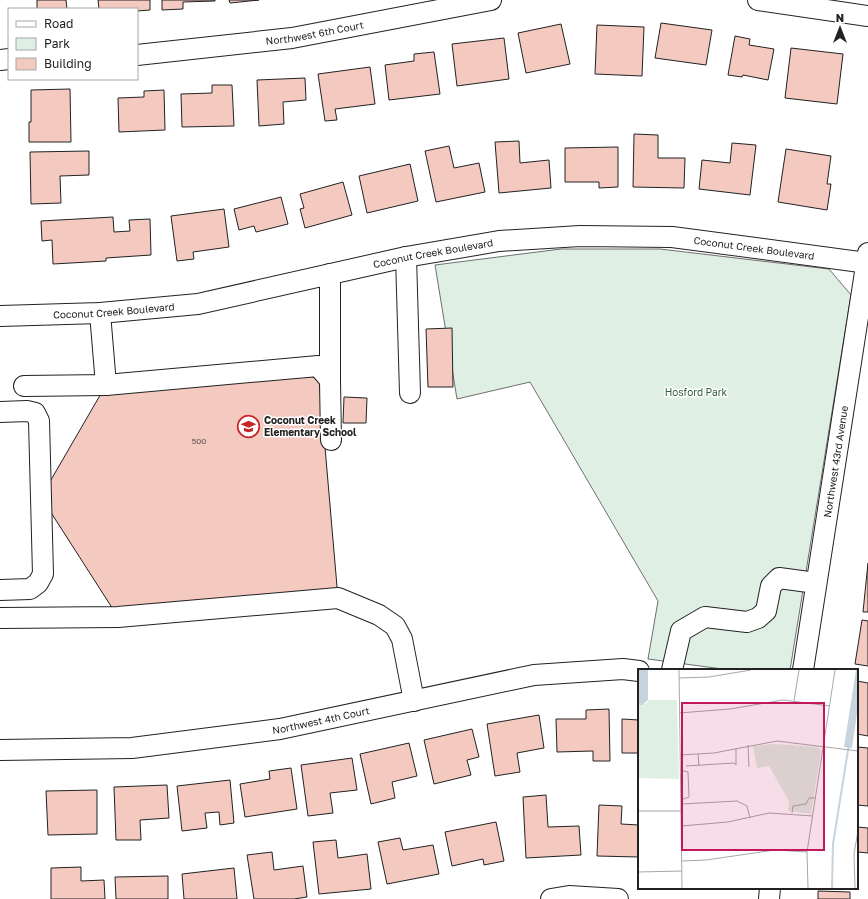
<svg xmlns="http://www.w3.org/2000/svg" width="868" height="899" viewBox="0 0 868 899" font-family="'Golos Text',sans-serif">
<rect width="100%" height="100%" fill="#fff"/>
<path fill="#e0efe3" stroke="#6f6f6f" d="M561 249H660L829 269 851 295 790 670H730L648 659 658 601 530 382 457 399 435 265Z"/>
<g fill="#f3c9c0" stroke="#222">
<path d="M37 0H66L67 9H37Z"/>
<path d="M98 0H150V10L137 11V9H99Z"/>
<path d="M162 0H215V1L183 2V9L162 10Z"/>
<path d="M229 0H259L230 3Z"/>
<path d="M661 23 712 30 706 65 655 58Z"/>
<path d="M561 24 570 64 526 73 518 33Z"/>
<path d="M597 25 644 27 642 76 595 74Z"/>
<path d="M735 36 750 39 749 45 774 49 768 80 743 75 742 77 728 75Z"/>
<path d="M504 38 509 79 457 86 452 44Z"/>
<path d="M791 48 843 54 837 104 785 98Z"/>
<path d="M434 52 440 94 389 100 385 65 414 61V54Z"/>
<path d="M370 67 375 104 335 109 337 120 325 121 318 74Z"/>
<path d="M305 78 306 100 283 102 284 124 259 126 257 80Z"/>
<path d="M212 85H232L234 126 182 127 181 94 212 93Z"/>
<path d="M70 89 71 142H29V122H31V90Z"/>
<path d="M164 90 165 130 119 132 118 98 144 97V91Z"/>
<path d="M634 134 658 135V158H685L684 188 633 187Z"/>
<path d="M519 141 520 163 549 160 551 188 499 193 495 142Z"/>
<path d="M732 143 756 145 750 195 699 189 702 160 730 163Z"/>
<path d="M449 146 454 168 479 163 485 192 436 202 425 151Z"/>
<path d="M618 147V187L599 188V182H565V148Z"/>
<path d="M786 149 831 156 827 184H831L827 210 778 202Z"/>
<path d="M89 151V175L60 176 61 203 31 204 30 152Z"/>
<path d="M410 164 418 201 367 213 359 176Z"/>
<path d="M343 182 352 215 305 228 300 209 304 208 300 194Z"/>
<path d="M281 197 288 224 256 232 254 226 239 230 234 209Z"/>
<path d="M224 209 229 247 193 252 194 259 177 261 171 216Z"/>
<path d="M113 217 114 232 130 231 129 220 150 219 151 255 106 258V261L53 264 52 240 42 241 41 221Z"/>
<path d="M452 328 453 387H428L426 329Z"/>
<path d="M318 366 338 598 118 617 41 497 106 385Z"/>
<path d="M344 397 367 398 366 423H343Z"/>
<path d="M868 563V612H863Z"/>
<path d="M862 620 868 621V666L855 664Z"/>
<path d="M857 681 868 683V736L857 734Z"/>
<path d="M609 709 610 761H593V751L557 752 556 719H586V710Z"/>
<path d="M539 715 544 748 517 753 520 772 495 776 487 724Z"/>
<path d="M622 719 639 720V753H622Z"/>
<path d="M472 729 479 757 467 760 471 775 434 784 424 740Z"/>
<path d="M409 743 417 776 392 782 395 798 371 804 360 754Z"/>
<path d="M857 747 868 748V806L857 805Z"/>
<path d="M352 758 357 790 330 793 333 813 308 816 301 765Z"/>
<path d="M291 768 297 809 245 817 240 784 270 779 269 771Z"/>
<path d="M230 780 234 823 220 825 219 812 205 813 207 828 182 831 177 786Z"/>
<path d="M167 785 169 818 140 820 141 840H116L114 787Z"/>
<path d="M97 790V834L48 835 46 791Z"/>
<path d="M546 795 548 827 579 826 581 855 526 858 523 797Z"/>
<path d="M599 805 622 806 621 824 639 825V857L597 856Z"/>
<path d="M496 822 504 861 484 865 483 859 452 866 445 832Z"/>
<path d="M857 827 868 828V853L858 852 857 860Z"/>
<path d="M400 838 403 850 433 845 439 874 387 884 378 842Z"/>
<path d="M336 840 338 858 367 854 371 889 319 894 313 842Z"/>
<path d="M272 852 274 870 303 866 307 897 294 899H254L247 855Z"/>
<path d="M81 867V881L104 880 105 899H51V868Z"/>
<path d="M234 868 237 899H184L182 874Z"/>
<path d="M168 876V899H116L115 877Z"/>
<path d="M818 891 850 892V899H818Z"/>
</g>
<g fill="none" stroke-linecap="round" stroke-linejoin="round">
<defs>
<g id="minor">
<path d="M758 0 868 16"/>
<path id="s1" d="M137 55 292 38 491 0"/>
<path d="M0 60 9 59"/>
<path d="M406 257 410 393"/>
<path d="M100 313 106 385"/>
<path id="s2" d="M0 316 100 313 198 304 406 257 499 241 580 236 672 237 868 263"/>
<path d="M330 380 331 440"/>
<path d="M24 386 106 385 318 366 330 380V274"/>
<path d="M0 412 27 411 35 413 39 421 43 574 38 583 30 589 0 590"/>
<path d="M0 618 118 617 338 598 379 615 395 626 402 639 414 701"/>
<path d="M672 670 681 631 705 617 747 622 758 618 766 611 771 586 779 578 816 583"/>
<path id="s3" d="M803 670 868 253"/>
<path id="s4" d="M0 750 132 748 280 729 534 675 623 669 639 671"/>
<path d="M551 899 569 896 618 899"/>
<path d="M769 899 770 888"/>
</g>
</defs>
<use href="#minor" stroke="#222" stroke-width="22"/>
<use href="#minor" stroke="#fff" stroke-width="20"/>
</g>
<defs>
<symbol id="school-ring" viewBox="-11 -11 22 22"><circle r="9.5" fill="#fff" stroke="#c62828" stroke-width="1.5"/><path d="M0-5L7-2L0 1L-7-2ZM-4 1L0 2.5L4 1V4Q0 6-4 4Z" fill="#c62828"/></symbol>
</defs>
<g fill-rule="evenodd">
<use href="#school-ring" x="236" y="414" width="25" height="25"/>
</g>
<g text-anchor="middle" stroke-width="3" stroke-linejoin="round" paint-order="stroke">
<g font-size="8" fill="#564c4a">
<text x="199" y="444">500</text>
</g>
<g font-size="10" fill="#222" stroke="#fff">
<text dy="4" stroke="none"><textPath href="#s1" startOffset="179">Northwest 6th Court</textPath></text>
<text dy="4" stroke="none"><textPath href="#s2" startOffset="762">Coconut Creek Boulevard</textPath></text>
<text dy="4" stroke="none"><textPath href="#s2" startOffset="439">Coconut Creek Boulevard</textPath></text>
<text dy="4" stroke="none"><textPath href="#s2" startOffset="114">Coconut Creek Boulevard</textPath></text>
<text dy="4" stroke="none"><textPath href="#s3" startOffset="211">Northwest 43rd Avenue</textPath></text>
<text dy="4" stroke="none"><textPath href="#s4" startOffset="323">Northwest 4th Court</textPath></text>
</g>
<g font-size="10" fill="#2f5e38" stroke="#fff">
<text x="696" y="396">Hosford Park</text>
</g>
<g font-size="10" font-weight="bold" fill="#222" stroke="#fff" text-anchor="start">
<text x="264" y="424">Coconut Creek<tspan x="264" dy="12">Elementary School</tspan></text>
</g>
</g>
<g transform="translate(638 669)">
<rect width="220" height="220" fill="#fff"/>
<path d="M10 31H39L41 110 0 109V36L9 34ZM136 75 180 78 183 82 173 145 150 142 151 132 131 97 119 99 115 77Z" fill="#e0efe3"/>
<path d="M0 1H10V31L4 36H0ZM218 1H220V38L214 79 206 78Z" fill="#c7d3dd"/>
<path fill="none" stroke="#c7d3dd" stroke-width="2" d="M194 219 195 175 211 75"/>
<path fill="none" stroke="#a7a7a7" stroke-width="1" d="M41 1 44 219M41 9 71 8 113 1M156 32 161 1M41 44 92 40 145 31 192 37M110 76 111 98M60 85 61 97M42 86 76 84 139 72 220 82M48 97 96 94 98 96V79M42 101 50 103 51 128 43 131M43 135 99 132 109 137 112 149M0 142H43M154 144 155 137 168 135 171 129H177M43 157 90 153 131 144 175 147M44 192 68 191 137 181 169 183M0 203 44 202M170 219 169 183 197 1M217 219 216 185 220 162"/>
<path fill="#c2185b" fill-opacity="0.15" stroke="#c2185b" stroke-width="2" d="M44 34H186V181H44Z"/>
<rect width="220" height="220" fill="none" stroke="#222" stroke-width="2"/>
</g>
<rect x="8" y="8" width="130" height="72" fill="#ffffff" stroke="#a7a7a7"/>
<rect x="16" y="21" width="20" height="6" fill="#ffffff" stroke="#a7a7a7"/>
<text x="44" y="28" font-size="12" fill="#222222">Road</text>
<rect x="16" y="38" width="20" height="12" fill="#e0efe3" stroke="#a7a7a7"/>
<text x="44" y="48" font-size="12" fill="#222222">Park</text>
<rect x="16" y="58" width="20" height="12" fill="#f3c9c0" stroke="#a7a7a7"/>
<text x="44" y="68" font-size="12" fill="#222222">Building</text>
<g transform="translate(840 28)" stroke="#ffffff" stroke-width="3" paint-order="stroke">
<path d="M0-3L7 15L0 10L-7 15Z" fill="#222222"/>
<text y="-6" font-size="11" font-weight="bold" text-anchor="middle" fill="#222222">N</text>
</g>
</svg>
